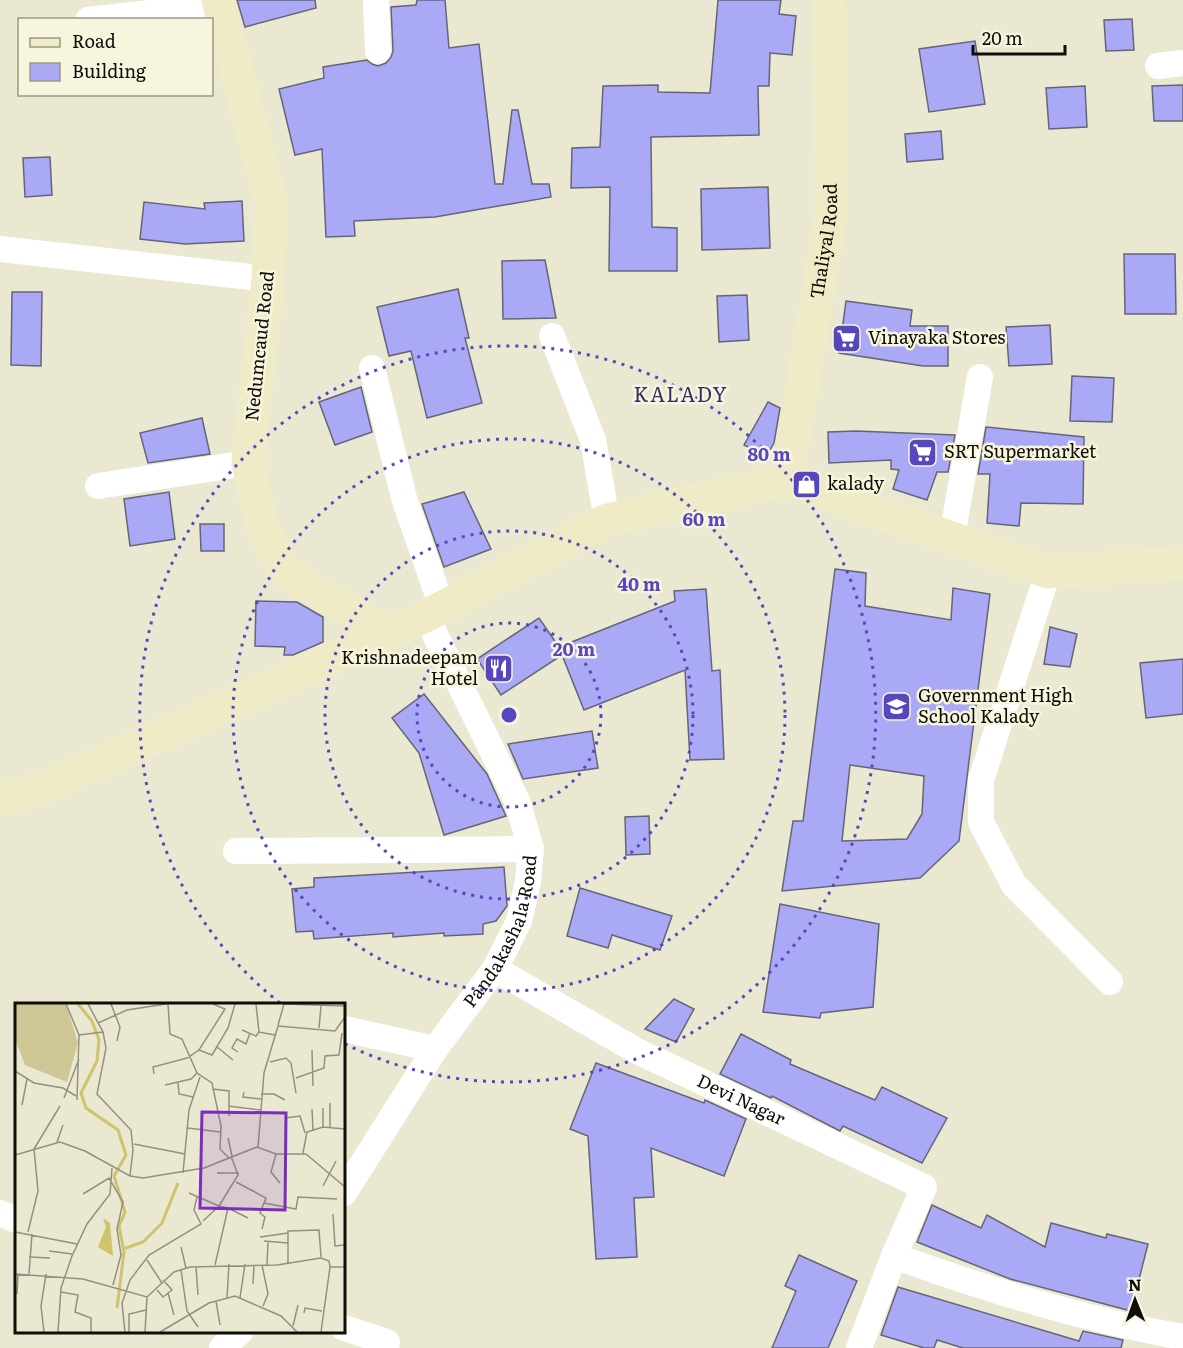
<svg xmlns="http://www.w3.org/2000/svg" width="1183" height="1348" viewBox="0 0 1183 1348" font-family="Literata,serif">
<rect width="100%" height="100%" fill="#ebe8d2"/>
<g fill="#a9a9f5" stroke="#656578" stroke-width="1.5" fill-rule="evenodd">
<path d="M237 0H315L316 8 245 27Z"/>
<path d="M417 0H445L449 48 479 44 495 184H503L512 110H518L532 184H549L551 197 435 217 354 221 355 236 326 237 322 149 295 155 279 89 324 78 323 67 367 60 372 64 378 66 386 63 391 57 393 51 391 7 416 5Z"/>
<path d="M718 0H781L779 14 796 16 792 55 770 53 769 86H758L759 135 651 137 652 227 677 228V271H609L610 187 571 188 572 148 600 147 603 86 658 85V92L710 93Z"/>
<path d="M1132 19 1134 50 1106 51 1104 20Z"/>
<path d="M975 41 985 104 929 112 919 49Z"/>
<path d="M1183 85V121H1154L1152 86Z"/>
<path d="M1085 86 1087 127 1049 129 1046 88Z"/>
<path d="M941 131 943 159 907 162 905 134Z"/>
<path d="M50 157 52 195 25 197 23 158Z"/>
<path d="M768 187 770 248 702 250 701 189Z"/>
<path d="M242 201 244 241 185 244 140 239 144 202 205 209 204 203Z"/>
<path d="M1124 254H1175L1176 314H1125Z"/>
<path d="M545 260 556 318 503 319 502 261Z"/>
<path d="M458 289 469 338H465L482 403 427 418 411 351 389 356 377 307Z"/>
<path d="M12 292H42L41 366 11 365Z"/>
<path d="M747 295 749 340 719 342 717 296Z"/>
<path d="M846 301 912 310 910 326H948V366H923L839 353Z"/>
<path d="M1050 325 1052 364 1009 366 1006 327Z"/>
<path d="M1072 376 1114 378 1112 422 1070 421Z"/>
<path d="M361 387 372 432 335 445 319 402Z"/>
<path d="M768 402 780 408 774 443 766 457 744 445Z"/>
<path d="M202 418 210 454 148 463 140 433Z"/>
<path d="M986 427 1084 437 1083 504 1021 503 1019 526 987 523 990 474H978Z"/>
<path d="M856 431 955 435 948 472H937L927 500 893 489 899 470 891 469V460L829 463 828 432Z"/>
<path d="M169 492 175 539 130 546 124 499Z"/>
<path d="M464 492 491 549 444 567 422 504Z"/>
<path d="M200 524H224V551H201Z"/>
<path d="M835 569 866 573 865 606 951 620 953 588 990 594 959 841 920 878 782 891 793 821H803ZM850 765 924 776 922 814 907 839 842 841Z"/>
<path d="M706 589 712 671 720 670 724 759 690 760 685 670 584 710 562 655 501 695 477 659 539 618 559 647 675 601 674 591Z"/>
<path d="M256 601 297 602 323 617V642L293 655H284L285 647 255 646Z"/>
<path d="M1050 627 1077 634 1070 667 1044 664Z"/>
<path d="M1183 659V714L1146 718 1140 663Z"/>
<path d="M424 694 487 774 506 816 444 835 419 753 392 718Z"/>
<path d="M592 731 598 768 523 779 508 744Z"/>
<path d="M649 816 650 854 626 855 625 817Z"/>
<path d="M504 867 507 906 496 921 483 924V934L444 936V933L393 937V933L314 939 313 931 296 932 292 889 314 887V878Z"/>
<path d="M580 888 672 916 660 950 612 935 608 948 567 936Z"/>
<path d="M780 904 879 924 873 1007 821 1013 820 1018 763 1012Z"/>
<path d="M674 999 694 1009 676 1042 645 1029Z"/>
<path d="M741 1034 791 1060 790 1064 875 1100 882 1087 947 1118 922 1163 843 1126 840 1131 772 1096 771 1098 720 1074Z"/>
<path d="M596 1063 704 1103 705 1100 746 1119 724 1176 651 1148 654 1197 634 1198 637 1257 596 1259 588 1136 570 1129Z"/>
<path d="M932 1205 981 1228 987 1215 1045 1247 1051 1223 1106 1238 1107 1234 1148 1244 1131 1311 1010 1279 917 1242Z"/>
<path d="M799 1255 857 1281 828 1348H772L796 1291 785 1286Z"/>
<path d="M898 1287 1079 1341 1083 1331 1123 1340 1121 1348H963L937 1340 934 1348H924L881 1335Z"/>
</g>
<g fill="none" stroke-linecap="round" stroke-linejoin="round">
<g stroke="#fff" stroke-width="26">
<path d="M376 0 378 51"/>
<path d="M88 20 219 5"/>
<path d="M1158 66 1183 63"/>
<path d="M0 249 268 279"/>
<path d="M552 336 593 440 607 520"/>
<path d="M372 368 404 498 442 607"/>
<path d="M98 486 248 463"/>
<path d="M952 537 980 377"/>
<path d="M1048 572 981 780V822L1014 885 1110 982"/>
<path d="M236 851 531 849"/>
<path id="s1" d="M495 969 637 1051 924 1187 894 1256 859 1348"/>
<path d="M344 1029 435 1049"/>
<path id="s2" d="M344 1193 435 1049 495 969 519 921 528 881 531 849 517 801 426 616"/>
<path d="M0 1213 16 1220"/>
<path d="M894 1256C988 1290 1085 1320 1183 1337"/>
<path d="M344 1328 387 1342 386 1348"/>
<path d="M222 1348 240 1332"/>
</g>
<g stroke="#f0ebc7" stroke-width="33">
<path d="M218 0 271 202 268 279 248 463 261 523 286 574 389 633"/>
<path id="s3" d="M787 480 831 212 829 0"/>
<path d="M0 800 43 788 426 616 607 520 787 480 1048 572 1183 563"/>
</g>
</g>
<g fill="none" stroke="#5747bf" stroke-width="3" stroke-dasharray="3 6">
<circle cx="509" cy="715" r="92"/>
<circle cx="509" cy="715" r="184"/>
<circle cx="509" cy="715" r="276"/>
<path d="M280 1003A368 368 0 1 1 345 1044"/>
</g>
<defs>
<symbol id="supermarket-square" viewBox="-11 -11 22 22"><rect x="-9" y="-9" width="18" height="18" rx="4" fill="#5747bf" stroke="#f8f5df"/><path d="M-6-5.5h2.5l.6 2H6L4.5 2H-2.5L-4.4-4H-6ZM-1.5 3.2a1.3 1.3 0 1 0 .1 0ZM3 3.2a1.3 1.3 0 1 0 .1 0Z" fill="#fff"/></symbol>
<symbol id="shop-square" viewBox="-11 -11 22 22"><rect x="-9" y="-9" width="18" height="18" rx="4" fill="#5747bf" stroke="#f8f5df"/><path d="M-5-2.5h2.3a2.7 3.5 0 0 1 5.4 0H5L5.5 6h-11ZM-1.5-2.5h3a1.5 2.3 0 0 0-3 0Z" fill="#fff"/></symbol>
<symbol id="restaurant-square" viewBox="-11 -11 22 22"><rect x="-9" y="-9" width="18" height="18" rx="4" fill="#5747bf" stroke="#f8f5df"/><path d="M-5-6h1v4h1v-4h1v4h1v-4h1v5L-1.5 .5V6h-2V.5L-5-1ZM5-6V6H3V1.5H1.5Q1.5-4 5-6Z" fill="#fff"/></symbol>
<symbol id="school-square" viewBox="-11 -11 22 22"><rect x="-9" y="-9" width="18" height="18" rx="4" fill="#5747bf" stroke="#f8f5df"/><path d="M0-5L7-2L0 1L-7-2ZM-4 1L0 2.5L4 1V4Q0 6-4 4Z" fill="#fff"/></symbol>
</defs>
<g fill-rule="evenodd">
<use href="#supermarket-square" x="830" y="322" width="33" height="33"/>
<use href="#supermarket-square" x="906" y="436" width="33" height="33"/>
<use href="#shop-square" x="790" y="468" width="33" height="33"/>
<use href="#restaurant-square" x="482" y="652" width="33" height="33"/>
<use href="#school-square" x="880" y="690" width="33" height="33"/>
</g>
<g text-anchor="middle" stroke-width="5" stroke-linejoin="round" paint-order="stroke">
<g font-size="18" fill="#0e0d06" stroke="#f8f5df">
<text dy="6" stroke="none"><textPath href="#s3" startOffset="242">Thaliyal Road</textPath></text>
<text transform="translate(260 346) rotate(-84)" y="6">Nedumcaud Road</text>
<text dy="6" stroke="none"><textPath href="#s2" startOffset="308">Pandakashala Road</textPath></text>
<text dy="6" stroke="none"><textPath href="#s1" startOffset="279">Devi Nagar</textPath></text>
</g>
<g font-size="18" fill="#0e0d06" stroke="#f8f5df" text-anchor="start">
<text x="868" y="344">Vinayaka Stores</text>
<text x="944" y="458">SRT Supermarket</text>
<text x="827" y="490">kalady</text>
<text x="478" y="664" text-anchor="end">Krishnadeepam<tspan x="478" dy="21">Hotel</tspan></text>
<text x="918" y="702">Government High<tspan x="918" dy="21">School Kalady</tspan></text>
</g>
<g font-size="20" letter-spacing="1.5" fill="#332e6a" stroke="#f8f5df">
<text x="681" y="402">KALADY</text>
</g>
</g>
<g transform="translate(15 1003)">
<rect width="330" height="330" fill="#ebe8d2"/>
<path d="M0 1H51L63 40 52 79 10 62 0 36Z" fill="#cec795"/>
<path d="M88 215 95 220 98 253 83 244 91 224Z" fill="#cfc36d"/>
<path fill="none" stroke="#cfc36d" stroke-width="3" d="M63 1 77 18 84 37 82 58 66 90 71 105 103 127 111 152 99 173 110 209 104 223 109 249 102 305M108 246 128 239 147 220 163 180"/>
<path fill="none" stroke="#939080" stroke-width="1.5" d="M51 1 64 32 62 97M73 1 88 29 91 45 82 91 116 127 118 147 115 173M96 1 105 24 102 38M153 1 155 31 167 36 182 70 197 80 206 123 205 146 214 155M241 1 244 29M269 1 330 3M83 20 112 7 151 1M263 22 269 1M304 25 306 3M227 27 241 33 244 29 260 32M64 32 88 29M202 44 218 57M184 47 197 52 213 25 220 1M297 47 298 83M223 49 217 45 222 36 231 41 235 30M255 59 271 55 276 60 281 90M0 68 19 80 48 85 61 93M139 71 138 64 172 55 184 47 210 6 198 1M281 75 309 65 310 53 324 52 327 30M163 80 164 91 178 94M150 82 176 76 182 70M198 86 214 88V113M229 89 228 94 246 96M246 91H259L270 97M49 95 64 56M7 102 12 76M213 103 246 107M297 106 298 128M270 115 285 113 290 130M308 124V105M315 124V100M173 125 205 129M213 135 217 153M42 139 48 122M119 141 170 151M243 144 249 70 263 23 320 28 330 14M288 150 292 129 308 124 330 126M261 151 256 169 265 180M0 152 45 139 70 148 115 173 128 175 189 165 242 144 261 151H291L330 184M168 170 174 107 185 74M202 170H224M221 179 251 195 245 210 250 214 247 226M308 183 321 158M174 190 204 203 188 218M68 191 94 175 108 199 102 226 106 252 98 282M249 200 281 206 283 194 322 196M213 205 233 215M318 211 320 243 330 242M0 229 62 241M13 229 23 188 19 146 45 103M245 234 273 230M249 238 273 240M166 244 171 265M34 248 57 251M14 254 35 255M132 257 147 280M273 260V228L304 227 306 254M200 262 213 205 204 203 223 172 216 153M247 262 253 291 248 303M252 262 253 239M181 264 183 292M166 267 172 308 183 324M0 271 68 276 132 294 159 269 175 264 262 262 306 255 314 258 315 264M14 271 17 231M238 281 239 262M142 287 148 294 157 287 148 277M46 289 63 292 60 309 76 315V329M153 290 159 312M2 291 3 271M212 295 214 261M225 295 230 261M201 298 205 322M289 310 290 305 307 308M278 323 283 302M29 329 26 303 31 271M43 329 46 285 57 253 72 221 95 191 97 165M110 329 107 300 115 277 134 252 186 221 179 207 182 194M114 329V311L131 307M130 329 132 294M145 329 194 300 220 293 266 313 282 329M306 329 315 264H330"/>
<path fill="#7b2cbf" fill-opacity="0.15" stroke="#7b2cbf" stroke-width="3" d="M187 109 271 110 270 207 185 205Z"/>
<rect width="330" height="330" fill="none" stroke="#0e0d06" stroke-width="3"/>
</g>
<circle cx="509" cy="715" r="9" fill="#5747bf" stroke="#f8f5df" stroke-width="3"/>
<g font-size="18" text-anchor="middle" font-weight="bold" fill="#5747bf" stroke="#f8f5df" stroke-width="5" stroke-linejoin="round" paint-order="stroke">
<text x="769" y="461">80 m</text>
<text x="704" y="526">60 m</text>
<text x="639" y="591">40 m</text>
<text x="574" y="656">20 m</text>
</g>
<rect x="18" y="18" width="195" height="78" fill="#f8f5df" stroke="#9a9888" stroke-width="1.5"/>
<rect x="30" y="38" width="30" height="9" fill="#f0ebc7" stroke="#9a9888" stroke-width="1.5"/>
<text x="72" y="48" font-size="18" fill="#0e0d06">Road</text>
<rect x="30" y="63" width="30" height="18" fill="#a9a9f5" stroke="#9a9888" stroke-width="1.5"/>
<text x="72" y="78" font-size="18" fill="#0e0d06">Building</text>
<g transform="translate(1135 1300) rotate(359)" stroke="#f8f5df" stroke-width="4.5" paint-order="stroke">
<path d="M0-4.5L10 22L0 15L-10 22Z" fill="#0e0d06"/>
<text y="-9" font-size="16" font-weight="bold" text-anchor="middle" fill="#0e0d06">N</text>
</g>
<path d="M973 45v9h92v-9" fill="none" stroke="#0e0d06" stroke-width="3"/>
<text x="982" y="45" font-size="18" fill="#0e0d06" stroke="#f8f5df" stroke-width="4.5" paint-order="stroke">20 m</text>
</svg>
